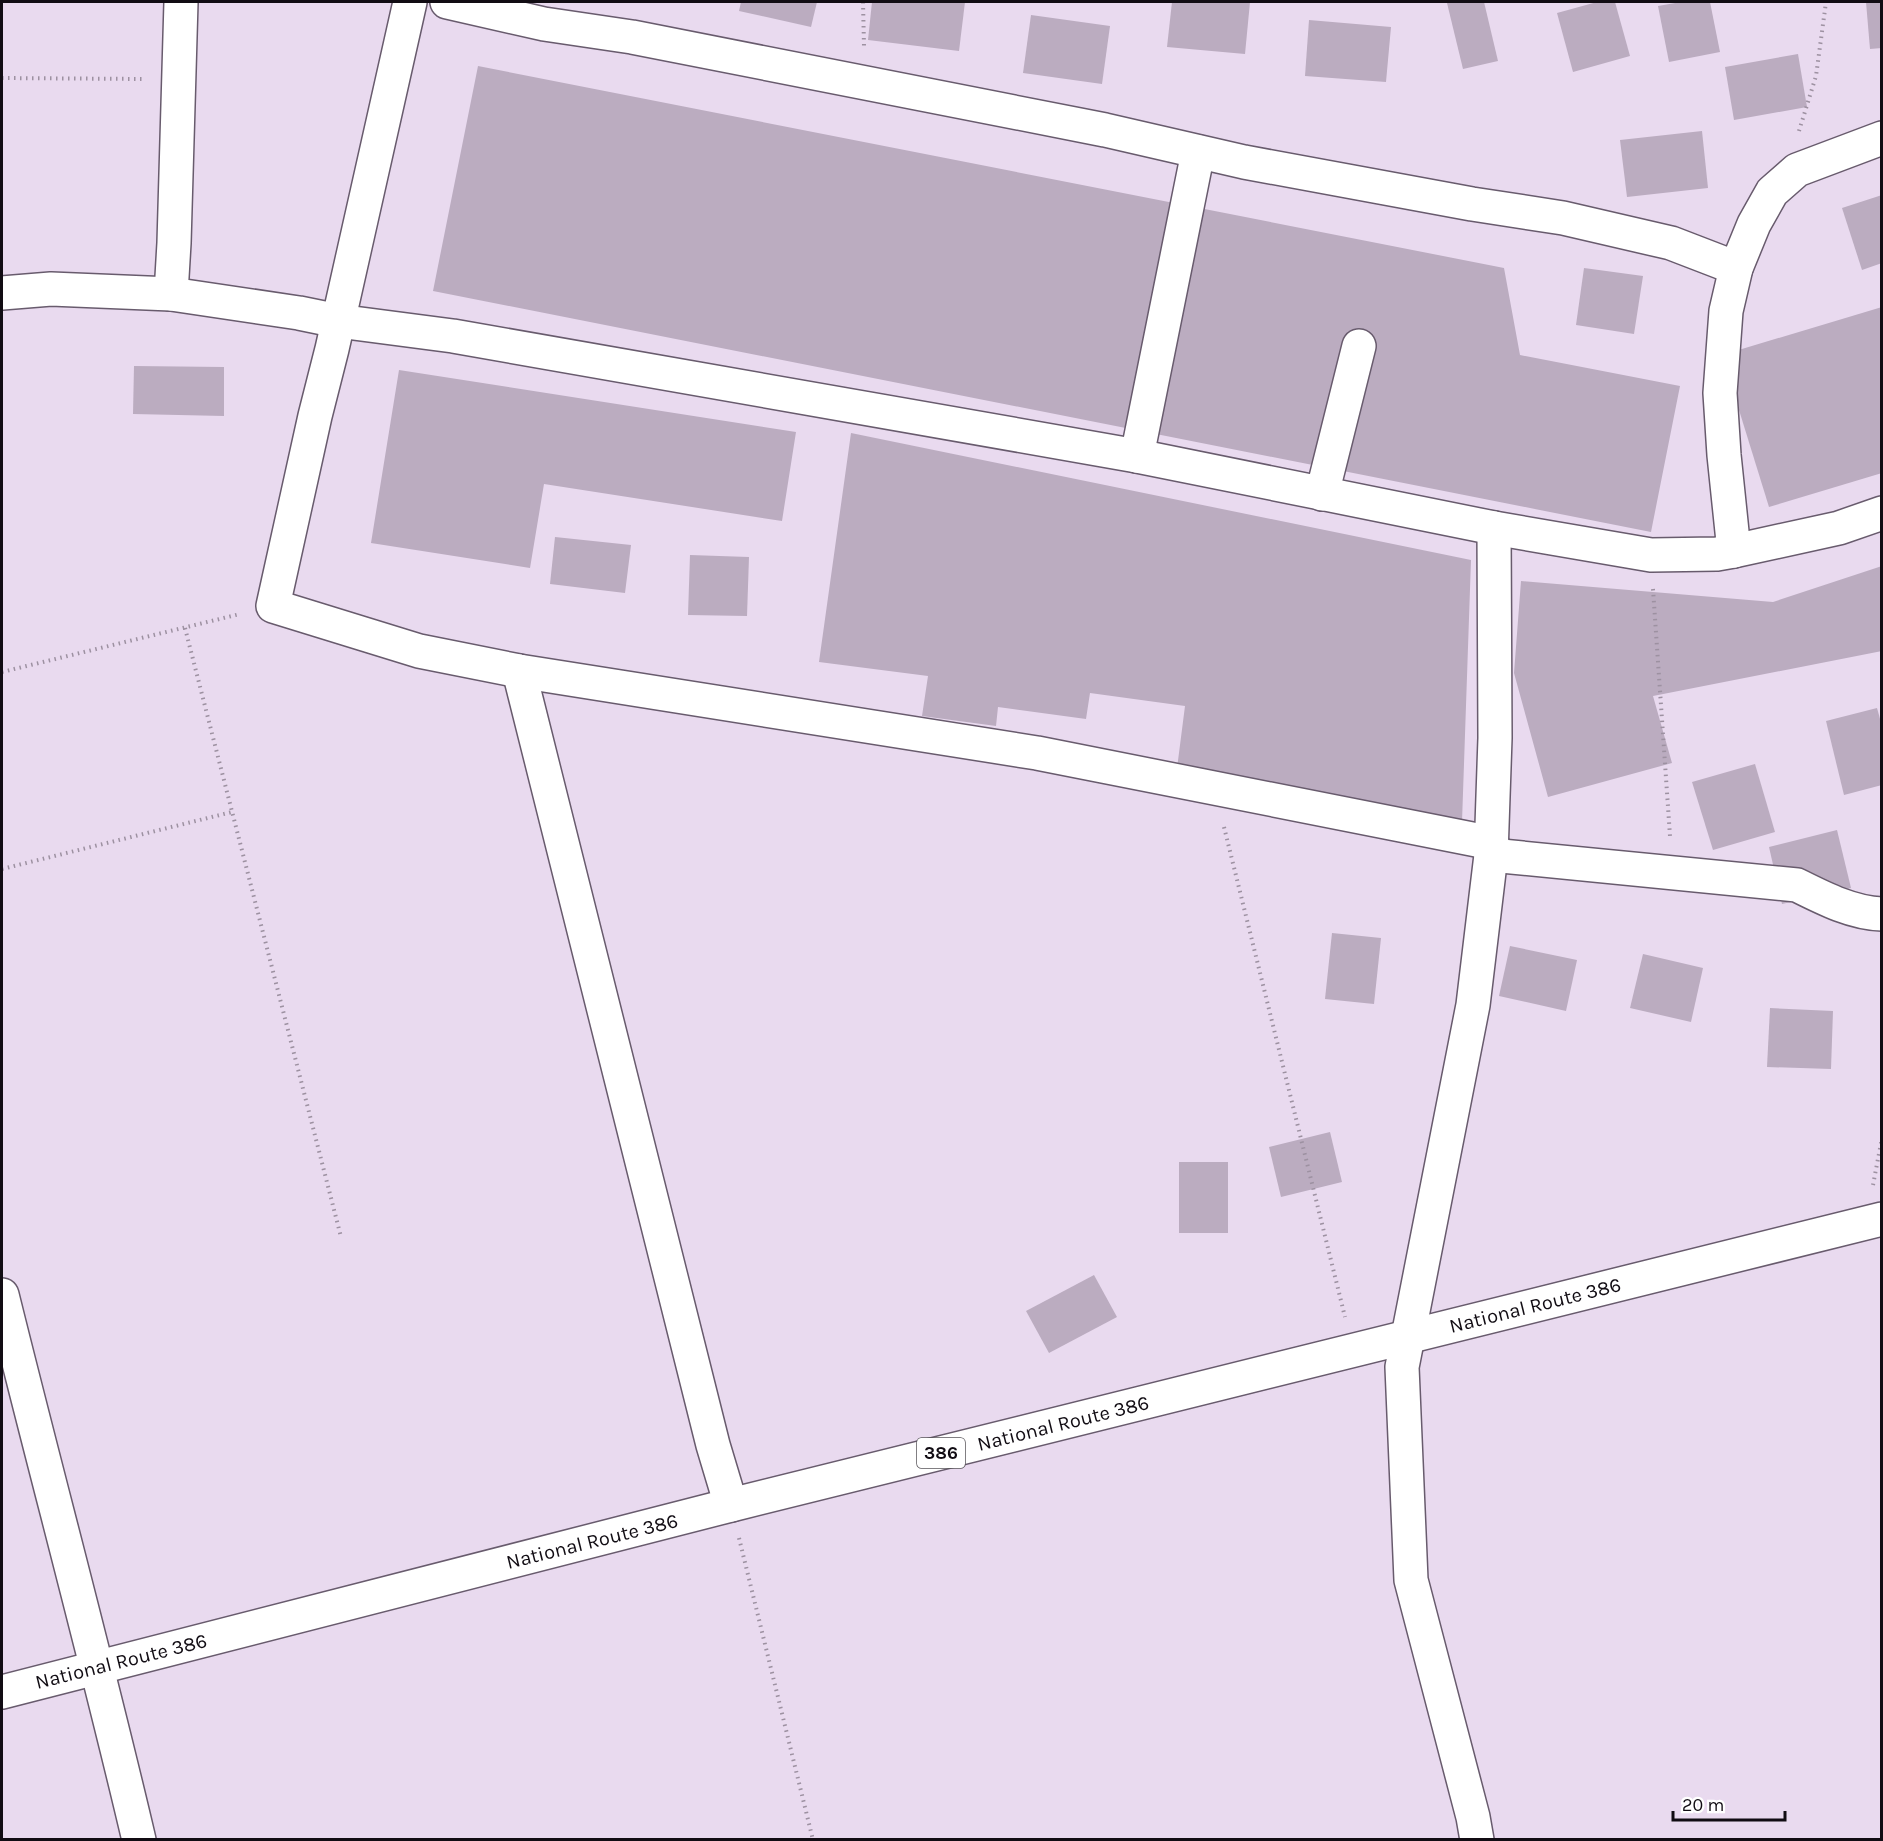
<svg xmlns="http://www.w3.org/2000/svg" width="1883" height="1841" viewBox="0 0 1883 1841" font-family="Karla,sans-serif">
<rect width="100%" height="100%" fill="#e9daef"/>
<g fill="#bbacc0">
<path d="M741 2H817L811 27 739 11Z"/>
<path d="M872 2H965L959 51 868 40Z"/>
<path d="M1172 2H1250L1245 54 1167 47Z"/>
<path d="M1451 2H1484L1498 61 1463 69 1447 3Z"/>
<path d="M1597 2H1615L1630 56 1573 72 1557 13Z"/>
<path d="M1681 2H1710L1720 52 1669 62 1658 6Z"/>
<path d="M1866 2H1882V48L1870 49Z"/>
<path d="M1031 15 1110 26 1102 84 1023 73Z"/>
<path d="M1309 20 1391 27 1386 82 1305 76Z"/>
<path d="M1798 54 1807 107 1734 120 1725 67Z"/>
<path d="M478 66 1504 268 1520 355 1680 386 1651 532 433 291Z"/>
<path d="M1702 131 1708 188 1627 197 1620 140Z"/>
<path d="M1882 195V263L1862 270 1842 208Z"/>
<path d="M1584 268 1643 276 1634 334 1576 325Z"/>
<path d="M1882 307V473L1769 507 1722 355Z"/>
<path d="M134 366 224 367V416L133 414Z"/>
<path d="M399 370 796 432 782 521 544 484 530 568 371 543Z"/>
<path d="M851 433 1471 560 1462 822 1175 784 1185 706 1090 693 1086 719 998 707 996 726 922 716 928 676 819 662Z"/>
<path d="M555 537 631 545 625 593 550 584Z"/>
<path d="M690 555 749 557 747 616 688 615Z"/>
<path d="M1882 566V651L1653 696 1672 763 1548 797 1514 673 1521 581 1773 602Z"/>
<path d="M1877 708 1882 726V785L1844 795 1826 721Z"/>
<path d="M1755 764 1775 832 1713 850 1692 782Z"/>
<path d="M1837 830 1851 888 1782 904 1769 847Z"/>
<path d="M1332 933 1381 938 1374 1004 1325 999Z"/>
<path d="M1510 946 1577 960 1566 1011 1499 996Z"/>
<path d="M1643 954 1703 968 1691 1022 1630 1008Z"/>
<path d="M1770 1008 1833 1011 1831 1069 1767 1067Z"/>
<path d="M1330 1132 1342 1182 1281 1197 1269 1147Z"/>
<rect x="1179" y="1162" width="49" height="71"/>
<path d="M1094 1275 1117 1317 1049 1353 1026 1311Z"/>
</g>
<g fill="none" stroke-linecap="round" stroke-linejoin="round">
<defs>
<g id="minor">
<path d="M410 2 332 349 315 416 273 606 419 651 519 671 1037 753 1492 843"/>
<path d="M447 2 544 24 632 37 1105 130 1244 162 1472 204 1563 218 1671 243 1736 268"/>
<path d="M2 293 51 289 171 294 299 313 338 321 453 336 1137 456 1494 528 1651 555 1717 554 1734 551 1839 528 1882 513"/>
<path d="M171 294 174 243 181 2"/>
<path d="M1137 456 1198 152"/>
<path d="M1322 494 1359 346"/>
<path d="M1734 551 1724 455 1720 393 1726 311 1736 268 1754 224 1772 192 1797 170 1882 138"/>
<path d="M519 671 713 1445 731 1505"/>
<path d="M1491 855 1797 885C1823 898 1852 913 1882 914"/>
<path d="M2 1295C47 1477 96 1657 139 1840"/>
<path d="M1477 1840 1473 1817 1411 1580 1402 1367 1473 1005 1491 855 1495 738 1494 528"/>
</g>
<path id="highway" d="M2 1692 731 1505 1882 1219"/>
</defs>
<use href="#minor" stroke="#685b6d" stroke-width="36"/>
<use href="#highway" stroke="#685b6d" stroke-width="36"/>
<g stroke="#9d91a1" stroke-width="4" stroke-dasharray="1.5 4.5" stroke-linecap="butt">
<path d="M863 2 864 46"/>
<path d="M2 78 145 79"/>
<path d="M1799 131 1816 76 1826 2"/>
<path d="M1653 589 1670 836"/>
<path d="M185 628 341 1237"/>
<path d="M2 672 240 614"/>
<path d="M1224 827 1345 1317"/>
<path d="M2 869 232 812"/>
<path d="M1873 1185 1882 1138"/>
<path d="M739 1538 813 1840"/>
</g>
<use href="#minor" stroke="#fff" stroke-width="33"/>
<use href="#highway" stroke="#fff" stroke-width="33"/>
</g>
<g text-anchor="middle" stroke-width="4.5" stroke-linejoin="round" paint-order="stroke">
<rect fill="#fff" stroke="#58555a" stroke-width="1.5" x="917" y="1438" width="48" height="30" rx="4.5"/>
<g font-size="18" font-weight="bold" fill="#110c13">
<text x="941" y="1459">386</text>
</g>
<g font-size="20" fill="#110c13" stroke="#fff">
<text transform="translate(1535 1305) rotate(-14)" y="7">National Route 386</text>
<text transform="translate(1063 1423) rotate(-14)" y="7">National Route 386</text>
<text transform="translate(592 1541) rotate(-14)" y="7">National Route 386</text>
<text transform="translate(121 1661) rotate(-14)" y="7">National Route 386</text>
</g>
</g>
<rect width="1883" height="1841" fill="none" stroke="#110c13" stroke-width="6"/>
<path d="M1673 1811v9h112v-9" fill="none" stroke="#110c13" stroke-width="3"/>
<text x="1682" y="1811" font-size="18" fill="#110c13" stroke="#ffffff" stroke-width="4.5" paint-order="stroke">20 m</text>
</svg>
